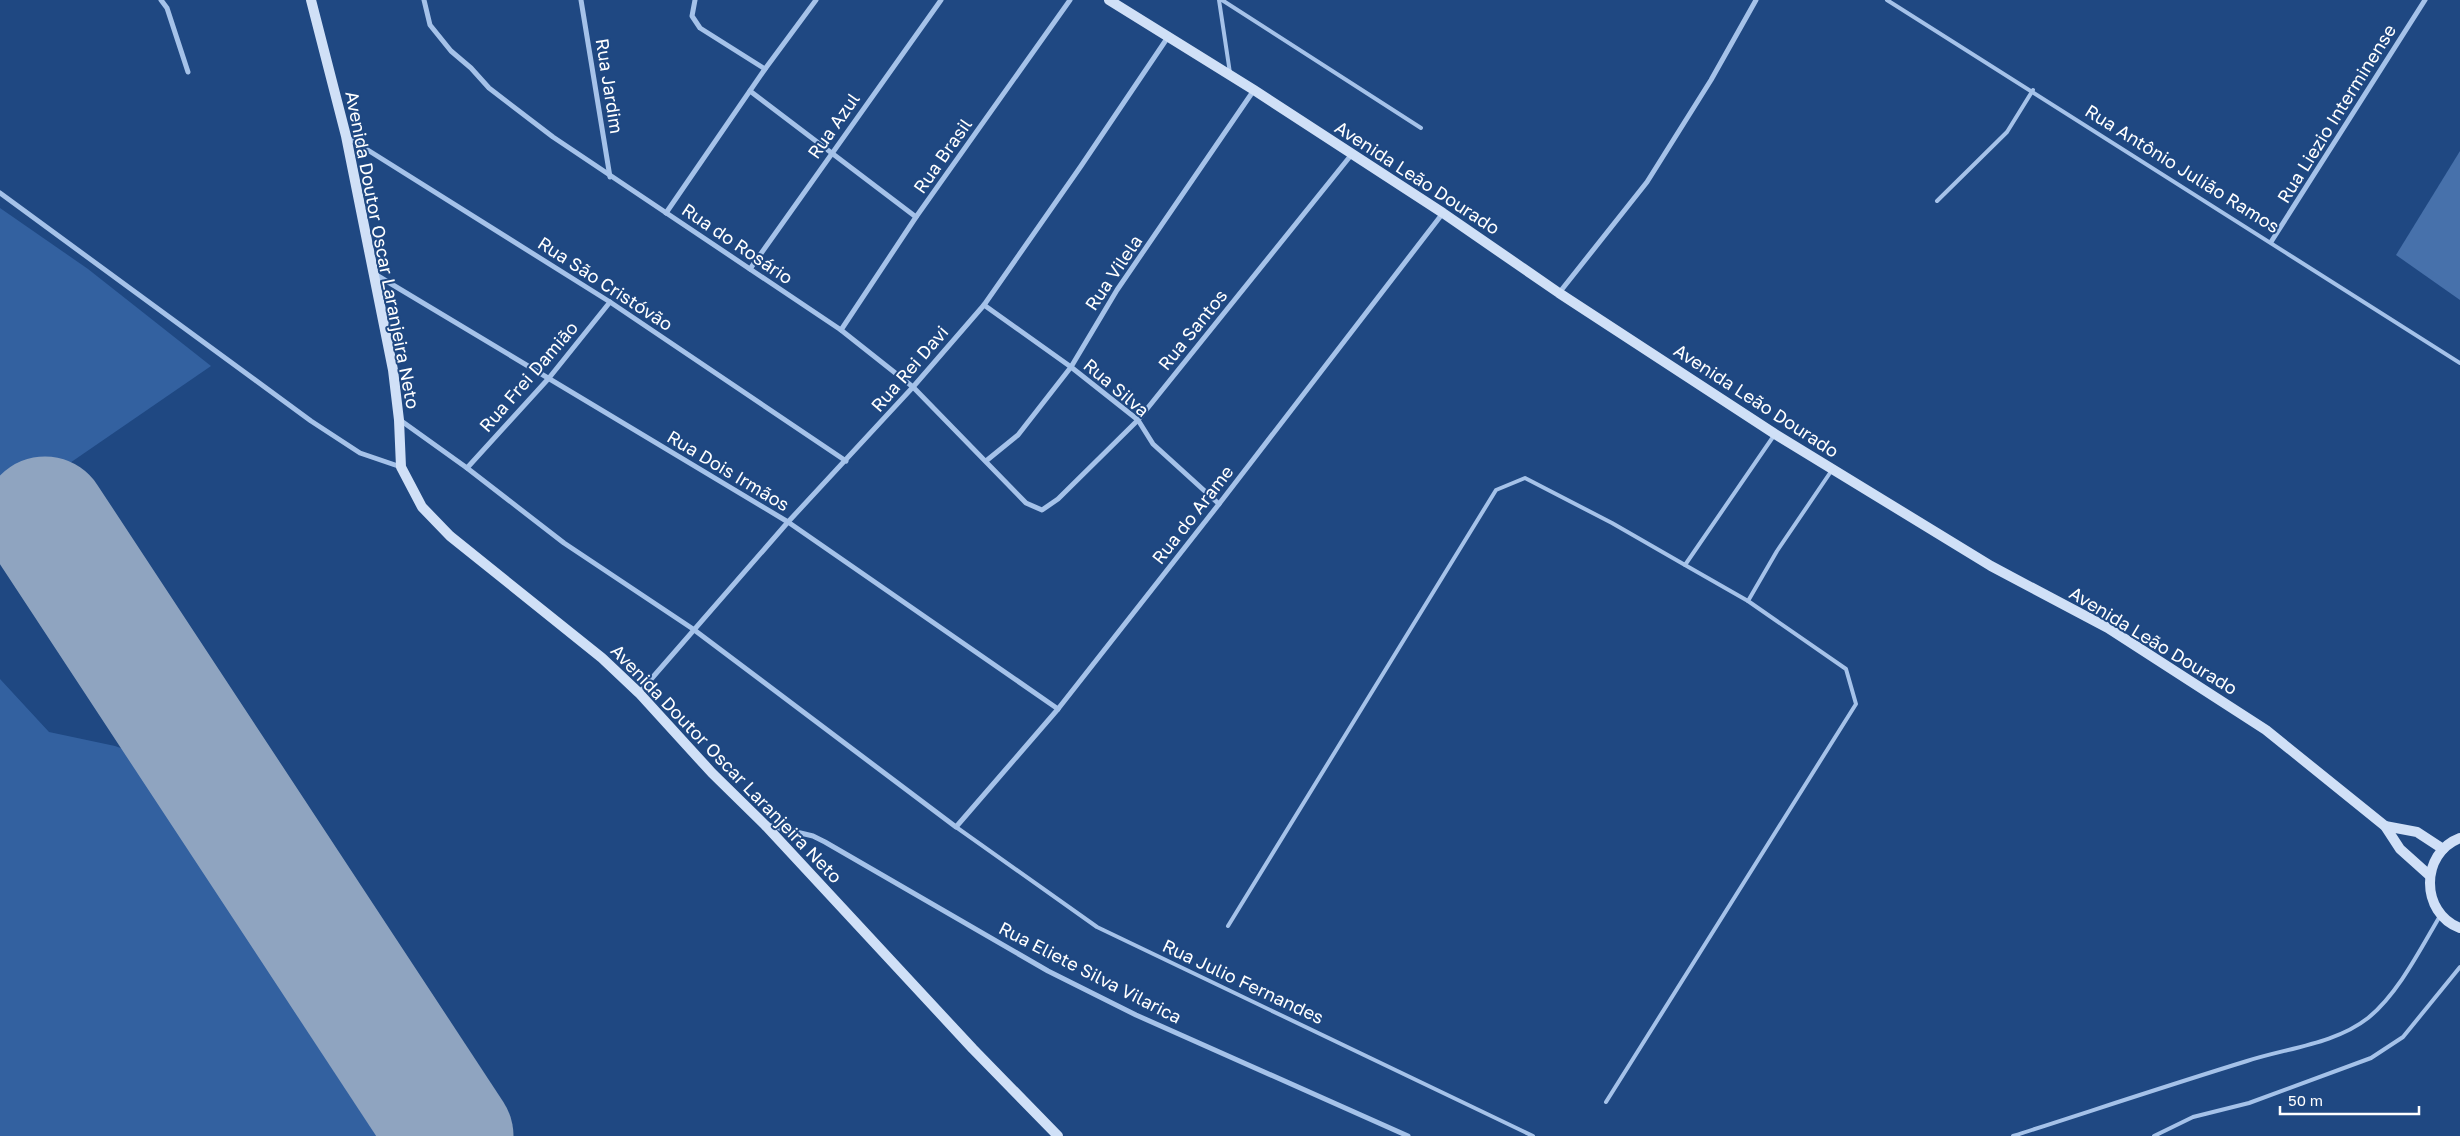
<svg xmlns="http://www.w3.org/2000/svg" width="2460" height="1136" viewBox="0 0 2460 1136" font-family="'Golos Text',sans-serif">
<rect width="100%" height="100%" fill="#1f4882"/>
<g fill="#3361a0">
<path d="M0 208 88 269 211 366 0 511Z"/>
<path d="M0 679 49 732 115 746 146 757 396 1136H0Z"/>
</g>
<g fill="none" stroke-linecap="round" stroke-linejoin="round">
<path stroke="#8fa4c0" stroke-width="125" d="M45 519 451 1136"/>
</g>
<path fill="#4771ab" d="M2460 151V300L2396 255Z"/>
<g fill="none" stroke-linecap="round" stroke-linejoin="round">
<g stroke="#a5c2e9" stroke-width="4">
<path d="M1219 0 1230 73"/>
<path d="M1222 0 1421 128"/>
<path d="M1887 0 2460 363"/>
<path d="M1937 201 2007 132 2033 90"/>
<path d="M1685 565 1748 601"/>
<path d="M956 827 1097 927 1533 1136"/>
<path d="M1228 926 1496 490 1525 478 1612 523 1685 565 1775 434"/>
<path d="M1606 1102 1856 704 1846 669 1748 601 1777 551 1832 470"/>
<path d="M2013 1136C2091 1111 2169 1085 2247 1061 2287 1048 2335 1044 2368 1018 2398 994 2421 948 2440 916"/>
<path d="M2154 1136 2193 1117 2249 1103 2371 1058 2403 1037 2460 967"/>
</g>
<g stroke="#a5c2e9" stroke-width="5">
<path d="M161 0 167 8 188 72"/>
<path d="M424 0 430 25 451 51 471 68 489 88 553 137 841 330 913 387 1026 503 1042 510 1058 499 1138 420 1352 154"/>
<path d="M581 0 610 177"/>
<path d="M695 0 692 16 700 28 765 69"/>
<path d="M750 91 916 217"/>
<path d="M347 137 610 302 846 461"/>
<path d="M0 193 311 421 360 453 401 467"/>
<path d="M666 213 765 69 816 0"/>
<path d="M2271 242 2425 0"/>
<path d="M750 269 941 0"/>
<path d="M373 273 788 522 1058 709"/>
<path d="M1559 293 1647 182 1711 80 1756 0"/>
<path d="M984 305 1071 367 1138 420 1153 444 1219 504"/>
<path d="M841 330 916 217 1070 0"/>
<path d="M400 420 467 468 564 543 693 629 956 827 1058 709 1219 504 1443 213"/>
<path d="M986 461 1018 435 1071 367 1117 290 1254 90"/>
<path d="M467 468 549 378 610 302"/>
<path d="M639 693 788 522 913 387 984 305 1081 166 1168 37"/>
<path d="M767 825 813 836 825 842 1048 971 1136 1015 1408 1136"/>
</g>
<g stroke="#d0e0f7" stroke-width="10">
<path d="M311 0 346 136 393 370 399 420 401 467 422 507 450 536 602 658 639 693 712 773 765 825 973 1049 1058 1136"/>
<path d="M1109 0 1254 90 1443 213 1559 293 1775 434 1991 566 2108 628 2266 730 2385 826 2400 849 2429 875"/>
<path d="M2385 826 2417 832 2443 849"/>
<path d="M2460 838C2420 853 2420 913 2460 928"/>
</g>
</g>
<g text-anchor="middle" stroke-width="4" stroke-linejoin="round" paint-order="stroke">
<g font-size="18" fill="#fff" stroke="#1f4882">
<text transform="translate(609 86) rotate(81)" y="6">Rua Jardim</text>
<text transform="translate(2337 114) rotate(-58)" y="6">Rua Liezio Interminense</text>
<text transform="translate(834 126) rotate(-55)" y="6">Rua Azul</text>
<text transform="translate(943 156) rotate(-55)" y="6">Rua Brasil</text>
<text transform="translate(2182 169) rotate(32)" y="6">Rua Antônio Julião Ramos</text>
<text transform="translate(1417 178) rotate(33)" y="6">Avenida Leão Dourado</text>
<text transform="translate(737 244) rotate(34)" y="6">Rua do Rosário</text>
<text transform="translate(382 250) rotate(79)" y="6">Avenida Doutor Oscar Laranjeira Neto</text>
<text transform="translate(1114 273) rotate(-56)" y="6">Rua Vilela</text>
<text transform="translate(605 284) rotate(33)" y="6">Rua São Cristóvão</text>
<text transform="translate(1193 330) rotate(-51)" y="6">Rua Santos</text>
<text transform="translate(910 369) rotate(-49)" y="6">Rua Rei Davi</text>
<text transform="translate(529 377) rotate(-49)" y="6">Rua Frei Damião</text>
<text transform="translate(1116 388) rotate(40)" y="6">Rua Silva</text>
<text transform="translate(1756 401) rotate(33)" y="6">Avenida Leão Dourado</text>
<text transform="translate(728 471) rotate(31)" y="6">Rua Dois Irmãos</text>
<text transform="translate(1193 515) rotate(-52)" y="6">Rua do Arame</text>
<text transform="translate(2153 641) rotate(31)" y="6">Avenida Leão Dourado</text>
<text transform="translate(726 764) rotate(46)" y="6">Avenida Doutor Oscar Laranjeira Neto</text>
<text transform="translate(1090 973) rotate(27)" y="6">Rua Eliete Silva Vilarica</text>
<text transform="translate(1243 982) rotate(25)" y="6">Rua Julio Fernandes</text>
</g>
</g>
<path d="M2280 1106v8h139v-8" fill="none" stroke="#ffffff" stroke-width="2.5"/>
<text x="2288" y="1106" font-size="15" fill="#ffffff" stroke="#1f4882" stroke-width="4" paint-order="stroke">50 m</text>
</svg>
